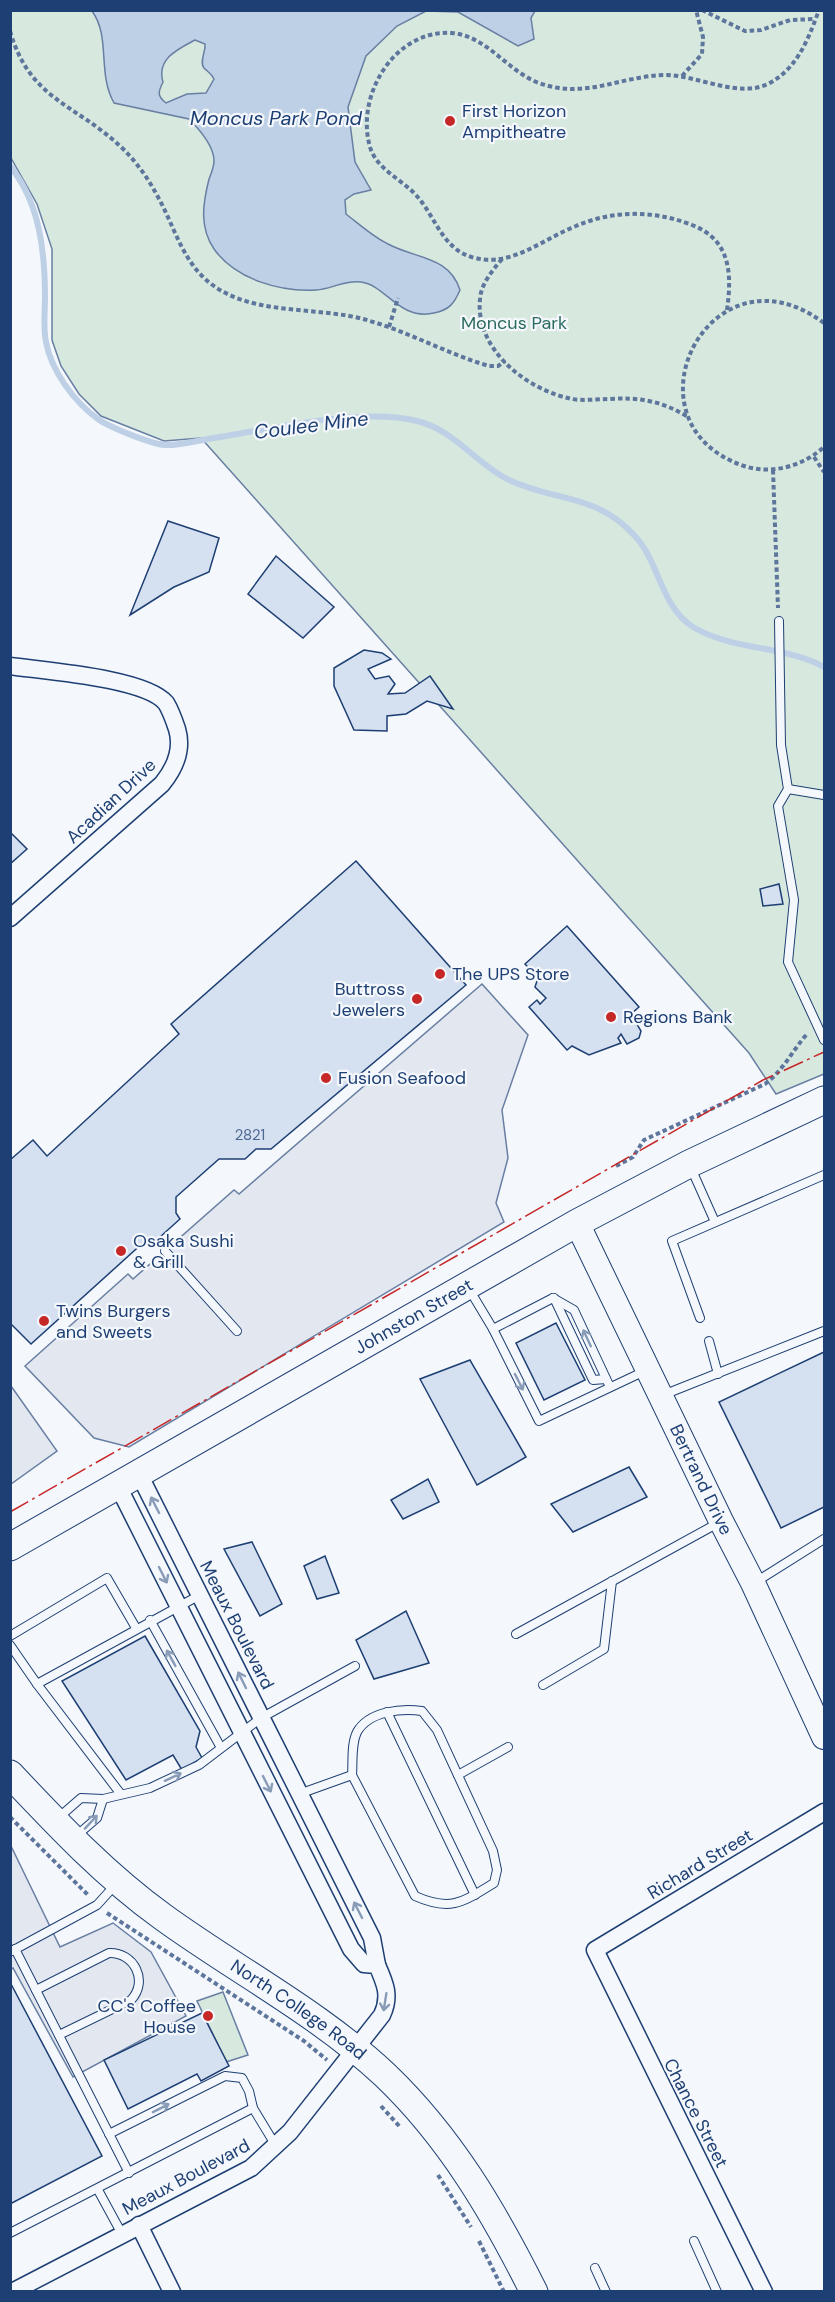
<svg xmlns="http://www.w3.org/2000/svg" width="835" height="2302" viewBox="0 0 835 2302" font-family="'DM Sans',sans-serif">
<rect width="100%" height="100%" fill="#f4f7fb"/>
<g fill="#d7e8df" stroke="#687fa3" stroke-width="1.5">
<path d="M10 11H824V1074L776 1094 749 1053 201 438 164 441 101 416 79 394 61 366 52 340V249L37 204 11 158Z"/>
<path d="M223 1992 248 2055 226 2062 197 2001Z"/>
</g>
<g fill="#e3e8f0" stroke="#687fa3" stroke-width="1.5">
<path d="M482 984 528 1035 502 1110 508 1158 496 1203 504 1222 129 1447 94 1438 25 1366 128 1274 133 1279 234 1190 239 1194Z"/>
<path d="M11 1386 57 1451 11 1484H10Z"/>
<path d="M10 1844 60 1947 113 1923 151 1952 186 2016 73 2077 13 1968 11 1969Z"/>
</g>
<path fill="#bed0e5" stroke="#687fa3" stroke-width="1.5" fill-rule="evenodd" d="M92 11H535L531 18 534 39 518 46 458 12 426 11 397 26 366 56 348 107 355 162 371 190 354 194 345 200 346 214C359 224 373 237 388 244 416 259 449 256 460 290 454 304 449 310 434 313 399 321 386 285 361 282 344 280 332 289 316 290 281 292 236 280 214 249 199 227 203 203 209 179 211 174 214 167 214 161 214 146 199 129 189 119L114 103C97 73 111 37 92 11ZM195 40 205 44C206 51 199 62 204 68 208 72 211 73 214 79L206 93 187 94 166 103C157 96 158 92 163 82 156 59 178 49 195 40Z"/>
<g fill="none" stroke-linecap="round" stroke-linejoin="round">
<path stroke="#bed0e5" stroke-width="6" d="M10 166C40 203 45 252 45 298 45 312 43 328 46 342 51 370 74 402 98 419 109 427 151 444 165 445 180 446 199 440 214 438 272 429 362 407 417 421 455 430 476 464 509 480 555 502 595 493 634 535 660 562 660 606 693 627 733 651 784 645 824 667"/>
</g>
<g fill="#d5e0f0" stroke="#1d3f73" stroke-width="1.5">
<path d="M168 521 219 538 209 572 174 587 130 615Z"/>
<path d="M276 556 334 607 303 638 248 594Z"/>
<path d="M364 650 382 653 391 659 368 669 375 679 389 676 395 684 388 694 405 693 430 676 453 709 427 701 406 714 387 716V731L354 730 334 686V668Z"/>
<path d="M10 832 27 849 10 864Z"/>
<path d="M356 861 466 985 271 1149H256L245 1159H219L176 1197V1213L180 1219 150 1246 145 1241 31 1344 10 1323V1160L33 1140 47 1156 179 1034 171 1024Z"/>
<path d="M779 884 783 904 763 906 760 889Z"/>
<path d="M567 926 639 1007 631 1014 641 1031 639 1038 627 1044 621 1034 618 1038 621 1043 589 1055 572 1046 567 1050 529 1007 537 1000 540 1004 546 998 535 987 538 978 525 964Z"/>
<path d="M556 1323 585 1380 544 1400 516 1343Z"/>
<path d="M824 1352V1507L781 1528 719 1402Z"/>
<path d="M470 1360 526 1457 477 1485 420 1379Z"/>
<path d="M629 1467 647 1497 573 1532 551 1504Z"/>
<path d="M428 1479 439 1502 403 1519 391 1500Z"/>
<path d="M252 1542 282 1604 260 1616 224 1549Z"/>
<path d="M325 1556 339 1593 317 1599 304 1566Z"/>
<path d="M406 1611 429 1663 374 1679 356 1640Z"/>
<path d="M145 1636 200 1731 196 1747 202 1758 182 1770 173 1755 126 1780 62 1681Z"/>
<path d="M11 1984 102 2156 10 2204V1985Z"/>
<path d="M202 2013 229 2066 201 2081 197 2074 128 2109 104 2060Z"/>
</g>
<g fill="none" stroke-linecap="round" stroke-linejoin="round">
<defs>
<g id="service">
<path d="M779 621 781 745 788 789 778 806 794 900 788 962 824 1040"/>
<path d="M788 789 824 795"/>
<path d="M691 1168 715 1222"/>
<path d="M165 1251 237 1331"/>
<path d="M469 1289 493 1329 553 1298"/>
<path d="M553 1298 574 1310 610 1387"/>
<path d="M554 1298 593 1380 606 1379"/>
<path d="M700 1318 672 1241 824 1175"/>
<path d="M493 1329 539 1421 647 1370"/>
<path d="M709 1341 718 1374"/>
<path d="M663 1395 824 1331"/>
<path d="M754 1583 824 1539"/>
<path d="M150 1620 220 1746"/>
<path d="M516 1634 720 1522"/>
<path d="M10 1636 107 1578 136 1628"/>
<path d="M10 1645 37 1684"/>
<path d="M543 1685 604 1649 612 1581"/>
<path d="M387 1712 475 1895"/>
<path d="M458 1775 508 1747"/>
<path d="M120 1793 37 1684 200 1595"/>
<path d="M299 1794 352 1775 415 1896C451 1912 463 1902 494 1883L497 1870 493 1851 437 1730 422 1711C402 1708 369 1711 357 1732 351 1744 353 1761 352 1775"/>
<path d="M57 1819 81 1798 103 1799 150 1788 199 1765 261 1718 355 1666"/>
<path d="M76 1836 97 1818 103 1799"/>
<path d="M15 1949 129 2173"/>
<path d="M12 1951 97 1905 116 1884"/>
<path d="M36 1990 109 1953C134 1952 149 1981 131 2000L59 2035"/>
<path d="M109 2134 225 2076 242 2078 249 2091 253 2108 276 2146"/>
<path d="M98 2190 122 2234"/>
<path d="M10 2233 253 2108"/>
<path d="M694 2241 717 2292"/>
<path d="M595 2268 606 2292"/>
</g>
<g id="minor">
<path d="M10 666C45 671 145 678 166 703 171 711 174 720 177 729 183 749 175 768 162 784L10 918"/>
<path d="M139 1474 372 1938 377 1965"/>
<path d="M139 2225 172 2292"/>
<path d="M12 2292 251 2168 290 2132 382 2015C391 1996 385 1983 377 1965L364 1964 351 1949 118 1486"/>
<path d="M764 2292 595 1950 824 1812"/>
</g>
<g id="secondary">
<path id="s1" d="M577 1223 721 1521 753 1583 824 1737"/>
</g>
<g id="primary">
<path id="s2" d="M10 1547 577 1223 689 1164 824 1100"/>
<path id="s3" d="M10 1774C58 1825 106 1876 163 1917 236 1970 319 2013 385 2075 450 2137 494 2212 534 2292"/>
</g>
</defs>
<use href="#service" stroke="#1d3f73" stroke-width="10"/>
<use href="#minor" stroke="#1d3f73" stroke-width="19"/>
<use href="#secondary" stroke="#1d3f73" stroke-width="26"/>
<use href="#primary" stroke="#1d3f73" stroke-width="29"/>
<g stroke="#5e769c" stroke-width="4" stroke-dasharray="4.5 3" stroke-linecap="butt">
<path d="M702 10 745 31 761 30 790 20 815 19"/>
<path d="M10 31C30 100 74 103 120 146 136 161 148 178 158 197 173 224 180 253 202 276 245 319 316 304 370 321 411 333 448 354 489 366H498L505 361"/>
<path d="M682 76 702 54 703 37 696 10"/>
<path d="M502 259C492 271 481 284 480 299 475 350 527 390 572 399 584 401 597 399 609 399 639 397 662 401 688 417"/>
<path d="M727 310C732 274 731 240 692 225 654 210 613 210 576 226 543 239 512 267 475 258 441 250 436 215 414 193 399 178 376 168 370 147 355 95 395 29 452 33 487 36 507 71 539 83 586 100 622 75 667 75 699 76 738 98 768 84 797 69 808 40 819 10"/>
<path d="M824 323C710 238 617 423 744 466 772 475 803 466 824 447"/>
<path d="M389 327 398 298"/>
<path d="M814 457 824 472"/>
<path d="M773 470 778 608"/>
<path d="M616 1166 633 1157 644 1140 765 1084C783 1071 792 1051 807 1034"/>
<path d="M10 1817 88 1895"/>
<path d="M107 1913 304 2041 327 2060"/>
<path d="M381 2106 400 2127"/>
<path d="M438 2175 471 2227"/>
<path d="M479 2241 504 2292"/>
</g>
<use href="#service" stroke="#f4f7fb" stroke-width="8"/>
<use href="#minor" stroke="#f4f7fb" stroke-width="16"/>
<use href="#secondary" stroke="#f4f7fb" stroke-width="24"/>
<use href="#primary" stroke="#f4f7fb" stroke-width="27"/>
<path stroke="#c62828" stroke-width="1.5" stroke-dasharray="21 4.5 3 4.5" stroke-linecap="butt" d="M10 1512 763 1080 824 1052"/>
</g>
<defs><path id="oneway-shaft" d="M-6 0H5M1.5-3L5.5 0L1.5 3" fill="none" stroke-width="1.6" stroke-linecap="round" stroke-linejoin="round" transform="scale(1.5)"/></defs>
<g stroke="#889bb7">
<use href="#oneway-shaft" transform="translate(587 1338) rotate(-115)"/>
<use href="#oneway-shaft" transform="translate(519 1382) rotate(63)"/>
<use href="#oneway-shaft" transform="translate(155 1505) rotate(-117)"/>
<use href="#oneway-shaft" transform="translate(163 1575) rotate(63)"/>
<use href="#oneway-shaft" transform="translate(171 1658) rotate(-119)"/>
<use href="#oneway-shaft" transform="translate(242 1680) rotate(-116)"/>
<use href="#oneway-shaft" transform="translate(173 1777) rotate(-25)"/>
<use href="#oneway-shaft" transform="translate(267 1784) rotate(63)"/>
<use href="#oneway-shaft" transform="translate(91 1822) rotate(-47)"/>
<use href="#oneway-shaft" transform="translate(358 1910) rotate(-117)"/>
<use href="#oneway-shaft" transform="translate(385 2002) rotate(99)"/>
<use href="#oneway-shaft" transform="translate(161 2108) rotate(-27)"/>
</g>
<g fill="#c62828" stroke="#f4f7fb" stroke-width="2">
<circle cx="450" cy="121" r="6"/>
<circle cx="440" cy="974" r="6"/>
<circle cx="417" cy="999" r="6"/>
<circle cx="611" cy="1017" r="6"/>
<circle cx="326" cy="1078" r="6"/>
<circle cx="121" cy="1251" r="6"/>
<circle cx="44" cy="1321" r="6"/>
<circle cx="208" cy="2016" r="6"/>
</g>
<g text-anchor="middle" stroke-width="4.5" stroke-linejoin="round" paint-order="stroke">
<g font-size="15" fill="#4b6792">
<text x="250" y="1140">2821</text>
</g>
<g font-size="18" fill="#1d3f73" stroke="#f4f7fb" text-anchor="start">
<text x="462" y="117">First Horizon<tspan x="462" dy="21">Ampitheatre</tspan></text>
<text x="452" y="980">The UPS Store</text>
<text x="405" y="995" text-anchor="end">Buttross<tspan x="405" dy="21">Jewelers</tspan></text>
<text x="623" y="1023">Regions Bank</text>
<text x="338" y="1084">Fusion Seafood</text>
<text x="133" y="1247">Osaka Sushi<tspan x="133" dy="21">&amp; Grill</tspan></text>
<text x="56" y="1317">Twins Burgers<tspan x="56" dy="21">and Sweets</tspan></text>
<text x="196" y="2012" text-anchor="end">CC's Coffee<tspan x="196" dy="21">House</tspan></text>
</g>
<g font-size="18" fill="#2c6c60" stroke="#f4f7fb">
<text x="514" y="329">Moncus Park</text>
</g>
<g font-size="18" fill="#1d3f73" stroke="#f4f7fb">
<text transform="translate(111 801) rotate(-43)" y="6">Acadian Drive</text>
<text dy="6" stroke="none"><textPath href="#s2" startOffset="465">Johnston Street</textPath></text>
<text dy="6" stroke="none"><textPath href="#s1" startOffset="285">Bertrand Drive</textPath></text>
<text transform="translate(237 1625) rotate(63)" y="6">Meaux Boulevard</text>
<text transform="translate(700 1864) rotate(-31)" y="6">Richard Street</text>
<text dy="6" stroke="none"><textPath href="#s3" startOffset="374">North College Road</textPath></text>
<text transform="translate(696 2113) rotate(63)" y="6">Chance Street</text>
<text transform="translate(186 2177) rotate(-28)" y="6">Meaux Boulevard</text>
</g>
<g font-size="20" font-style="italic" fill="#1d3f73" stroke="#f4f7fb">
<text x="276" y="125">Moncus Park Pond</text>
<text transform="translate(311 425) rotate(-7)" y="7">Coulee Mine</text>
</g>
</g>
<rect width="835" height="2302" fill="none" stroke="#1d3f73" stroke-width="24"/>
</svg>
